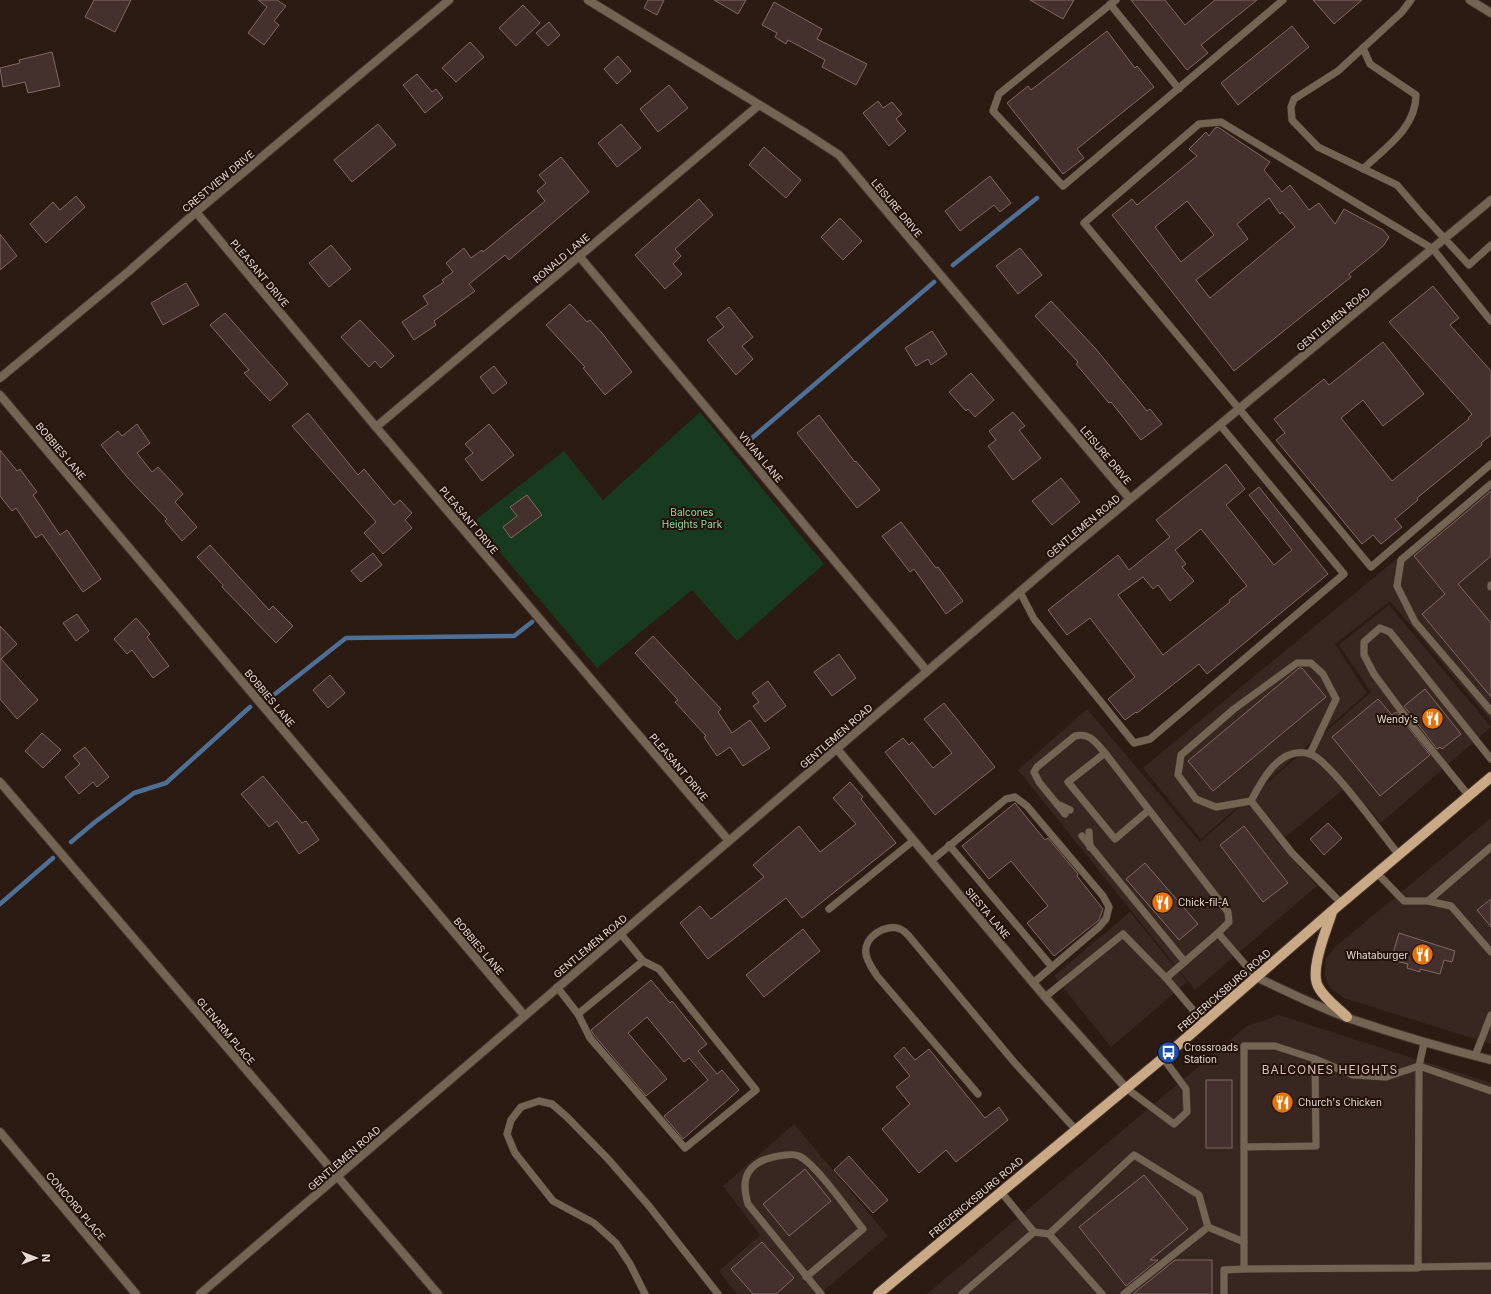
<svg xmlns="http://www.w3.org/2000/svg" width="1491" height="1294" viewBox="0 0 1491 1294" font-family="Inter,sans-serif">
<rect width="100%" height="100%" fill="#2c1b13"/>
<g fill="#382620">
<path d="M1491 481V721L1390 601 1335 644 1367 693 1201 839 1143 768Z"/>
<path d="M1389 605 1491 727 1381 823 1349 785 1278 843 1317 886 1195 990 1018 770 1087 709 1200 842 1371 692 1339 645Z"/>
<path d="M1491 818V1044L1344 998 1330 988 1325 977V960L1335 947Z"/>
<path d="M1130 912 1187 982 1111 1047 1054 976Z"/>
<path d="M1279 1015 1491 1083V1294H927L1247 1026Z"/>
<path d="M794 1124 888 1236 820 1294H737L719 1271 760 1235 723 1186Z"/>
</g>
<path fill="#183a1f" d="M700 412 824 564 737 641 692 590 597 668 474 521 564 451 603 500Z"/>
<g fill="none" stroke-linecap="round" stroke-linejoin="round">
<g stroke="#4f7096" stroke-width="4.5">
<path d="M953 265 1037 198"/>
<path d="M752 438 934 282"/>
<path d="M275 694 346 638 514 636 532 622"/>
<path d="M71 842 95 822 134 793 166 783 250 707"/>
<path d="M0 904 53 858"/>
</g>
</g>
<g fill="#44302d" stroke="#816965" fill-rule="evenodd">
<path d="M94 0H131L115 32 85 17Z"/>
<path d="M258 0H277L286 6 274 21 279 25 264 45 248 33 267 7Z"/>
<path d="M648 0H664L657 15 644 8Z"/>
<path d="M714 0H746L738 14Z"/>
<path d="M1030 0H1074L1063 19Z"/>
<path d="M1131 0H1165L1185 25 1215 0H1257L1201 45 1208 53 1187 70Z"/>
<path d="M1313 0H1362L1334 24Z"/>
<path d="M774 2 822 29 817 39 867 64 856 85 822 67 825 60 788 40 786 44 775 37 777 33 762 25Z"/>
<path d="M523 5 540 23 516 46 499 28Z"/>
<path d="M549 22 560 35 548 46 536 33Z"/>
<path d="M1292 26 1309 47 1238 105 1221 83Z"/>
<path d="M1107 31 1135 68 1137 66 1154 87 1077 149 1084 158 1063 174 1007 103 1028 86 1031 90Z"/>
<path d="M470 42 484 57 456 82 442 68Z"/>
<path d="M52 52 60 86 28 93 25 82 3 87 0 68 20 63 19 60Z"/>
<path d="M618 56 631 71 617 84 604 69Z"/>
<path d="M417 74 432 92 436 89 443 98 425 113 403 85Z"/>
<path d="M669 85 688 108 658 132 640 109Z"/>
<path d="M878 101 883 108 892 102 902 114 896 119 906 131 889 146 863 113Z"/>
<path d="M378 124 396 145 352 182 334 160Z"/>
<path d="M621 124 641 148 617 167 598 143Z"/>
<path d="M1218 127 1270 162 1264 170 1282 192 1290 185 1309 210 1319 203 1335 224 1344 209 1383 230 1389 237 1384 245 1374 254 1349 274 1351 277 1234 371 1112 215 1132 199 1137 205 1197 156 1189 149 1206 132 1209 136 1215 128ZM1269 198 1280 214 1282 212 1295 227 1210 298 1196 280 1248 239 1237 224ZM1187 201 1214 235 1181 262 1155 227Z"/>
<path d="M764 147 801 180 786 198 749 165Z"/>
<path d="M561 157 589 192 509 260 505 255 469 284 475 291 434 321 436 325 414 340 402 322 428 304 423 296 444 282 442 280 453 272 446 263 464 248 471 258 482 250 483 252 545 201 537 191 546 183 539 175Z"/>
<path d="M990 176 1011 203 1000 212 994 205 960 231 945 211Z"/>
<path d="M76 196 85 207 46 243 30 224 53 202 60 210Z"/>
<path d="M699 199 713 215 675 249 681 256 673 264 682 274 665 289 635 255Z"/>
<path d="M840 218 862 241 843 260 821 237Z"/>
<path d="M0 234 17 256 0 270Z"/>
<path d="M331 245 351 269 329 287 309 263Z"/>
<path d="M1020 248 1042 275 1018 294 996 266Z"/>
<path d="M186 283 199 305 163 325 151 303Z"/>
<path d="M1433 286 1459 318 1450 325 1491 371V435L1481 443 1482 445 1417 498 1418 500 1395 519 1402 527 1381 544 1373 535 1362 544 1276 440 1285 433 1274 419 1324 379 1329 385 1383 342 1424 394 1383 426 1363 400 1341 418 1392 481 1469 419 1468 418 1472 414 1389 322Z"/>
<path d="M1051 301 1095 348 1147 411 1150 409 1162 424 1141 440 1111 402 1109 403 1076 364 1078 362 1035 316Z"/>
<path d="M570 304 587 322 590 320 602 333 632 372 605 395 583 368 585 367 546 325Z"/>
<path d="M729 307 753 337 742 346 753 359 736 375 707 340 724 327 716 317Z"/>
<path d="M225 313 288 384 270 401 244 373 249 370 210 325Z"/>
<path d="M360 320 394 356 381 368 375 361 369 367 341 337Z"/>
<path d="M932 331 947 354 931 365 928 359 916 366 905 348Z"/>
<path d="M494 366 507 383 493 394 480 377Z"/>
<path d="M971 373 994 400 975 417 968 409 966 411 949 392Z"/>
<path d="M1013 412 1025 426 1019 430 1041 458 1013 480 988 446 996 440 989 431Z"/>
<path d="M308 413 358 475 364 469 394 505 400 500 412 513 405 520 412 528 383 554 364 533 376 522 292 426Z"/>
<path d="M819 415 855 462 856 461 880 490 857 508 797 433Z"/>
<path d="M137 424 150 443 137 453 152 472 158 467 183 494 175 502 197 527 182 541 165 521 167 519 127 477 101 445 118 431 122 436Z"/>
<path d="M489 424 514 455 482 481 465 459 473 453 465 444Z"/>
<path d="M0 450 17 471 20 469 37 492 33 495 60 535 67 530 101 579 83 592 42 534 36 538 16 508 12 511 0 496Z"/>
<path d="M1226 464 1245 489 1226 505 1274 565 1292 550 1249 495 1259 487 1328 574 1207 674 1199 664 1137 713 1136 712 1125 720 1108 699 1135 677 1090 618 1067 635 1048 610 1118 555 1129 570 1170 537 1156 520ZM1201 529 1247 586 1229 600 1230 602 1163 655 1118 595 1143 577 1153 589 1158 585 1170 601 1194 581 1182 567 1186 564 1175 550Z"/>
<path d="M1061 478 1080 502 1052 525 1032 501Z"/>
<path d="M1491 491V556L1458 584 1491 623V697L1422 614 1445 594 1414 556Z"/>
<path d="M527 495 542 515 511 538 503 527 517 516 510 507Z"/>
<path d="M901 522 936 568 938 567 963 601 946 614 914 569 910 572 882 536Z"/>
<path d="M210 545 269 610 273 606 293 626 276 643 222 587 223 585 197 557Z"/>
<path d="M373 553 382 565 361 582 351 571Z"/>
<path d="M77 614 89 631 76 641 63 623Z"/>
<path d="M136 618 150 634 147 637 169 666 153 678 132 650 127 654 114 639Z"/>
<path d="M0 626 17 644 1 659 38 700 17 719 0 699Z"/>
<path d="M653 636 721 709 718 712 732 733 750 720 770 748 743 766 730 747 717 756 704 737 706 736 675 702 678 700 635 653Z"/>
<path d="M839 654 856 678 832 696 814 672Z"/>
<path d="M1299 668H1302L1326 697 1213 791 1188 761Z"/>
<path d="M330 675 345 693 328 708 313 690Z"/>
<path d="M768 681 786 706 765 722 753 706 759 702 752 693Z"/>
<path d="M1425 689 1461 734 1442 749 1440 747 1437 749 1404 706Z"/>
<path d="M1378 699 1392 715 1396 712 1430 755 1380 796 1332 737Z"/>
<path d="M944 703 995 767 935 815 885 752 903 738 909 745 912 742 933 768 952 753 924 719Z"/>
<path d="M42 733 61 750 43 768 25 751Z"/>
<path d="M85 747 109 777 97 787 93 782 79 794 65 777 80 764 73 756Z"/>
<path d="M263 776 302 823 306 821 319 840 299 854 277 821 269 827 241 794Z"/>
<path d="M850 782 863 797 861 799 896 843 802 918 786 898 708 959 680 923 700 906 711 919 764 877 753 865 799 826 820 852 856 824 833 798Z"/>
<path d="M1015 803 1045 840 1048 838 1078 874 1077 876 1103 909 1099 920 1054 956 1027 923 1048 906 1011 861 989 879 962 846Z"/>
<path d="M1328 823 1342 838 1324 855 1310 839Z"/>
<path d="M1244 826 1288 883 1263 902 1220 845Z"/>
<path d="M1145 863 1198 924 1179 940 1126 879Z"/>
<path d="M1491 899V927L1477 910Z"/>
<path d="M803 929 820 951 764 997 746 975Z"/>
<path d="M1399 933 1455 951 1452 962 1444 960 1440 974 1420 969V972L1407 968 1408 964 1391 960Z"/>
<path d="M651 980 670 1003 672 1001 707 1044 698 1051 717 1074 722 1070 739 1090 683 1139 664 1116 708 1080 689 1058 684 1062 647 1017 628 1033 667 1079 646 1096 594 1035 591 1030Z"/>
<path d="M904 1047 915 1060 929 1049 985 1118 999 1107 1008 1120 956 1162 946 1150 919 1173 882 1129 910 1104 896 1087 910 1076 894 1056Z"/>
<rect x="1206" y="1080" width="26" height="68"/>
<path d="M849 1156 888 1200 873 1213 834 1170Z"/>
<path d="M805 1169 831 1201 789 1236 763 1204Z"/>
<path d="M1144 1175 1188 1229 1150 1260H1158L1126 1286 1079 1227Z"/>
<path d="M762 1242 794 1278 776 1294H753L731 1269Z"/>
<path d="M1175 1260H1212V1294H1133Z"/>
</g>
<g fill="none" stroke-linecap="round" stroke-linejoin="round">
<defs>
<g id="service">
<path d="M1116 0 999 94 993 111 1063 186 1283 0"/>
<path d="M1411 0 1402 12 1338 71 1294 99 1291 107 1292 120 1318 147 1397 185 1422 214 1469 265 1491 245"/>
<path d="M1110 4 1179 89"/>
<path d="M1363 48 1370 64 1416 95C1416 128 1385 148 1363 169"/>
<path d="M1491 321 1433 249 1221 122 1199 124 1084 223 1371 567 1491 464"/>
<path d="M1491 484 1401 560 1397 586 1415 622 1491 711"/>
<path d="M1491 585V587"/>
<path d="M1020 592 1034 619 1134 743 1150 739 1344 574 1220 425"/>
<path d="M1105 753 1068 782 1115 839 1149 810"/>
<path d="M1469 796 1414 728 1374 674 1364 655V642L1380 628 1390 632 1491 759"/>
<path d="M1251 801 1216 807 1196 799 1178 775 1181 755 1234 709 1297 663H1311L1323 674 1336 699 1310 754"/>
<path d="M1057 804 1070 810"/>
<path d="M1065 814 1039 782 1034 772 1037 767 1075 736C1090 732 1096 743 1105 753L1228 912 1229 922 1218 933 1256 977"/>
<path d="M1089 832 1090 847"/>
<path d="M1082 836 1185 962"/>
<path d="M949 845 1052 967"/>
<path d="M931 861 1006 799 1015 797 1027 806 1103 896 1109 907 1106 919 1099 927 1033 983"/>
<path d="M1377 873 1404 901H1428L1451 906 1491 952"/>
<path d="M1428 901 1491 847"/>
<path d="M1342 904 1292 853 1251 801C1262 780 1280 745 1310 754 1329 759 1383 836 1399 855"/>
<path d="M829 909 914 840"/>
<path d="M1166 978 1218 933"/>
<path d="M557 987 578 1014 643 961 620 933"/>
<path d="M1045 997 1123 934 1166 978 1204 1023"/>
<path d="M578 1014 590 1038 685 1148 756 1090 659 969 643 961"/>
<path d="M1475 1056 1491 1015"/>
<path d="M1126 1088 1174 1124 1187 1112 1186 1089 1163 1058"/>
<path d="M978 1094 877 976C873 969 867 962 866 954 863 937 886 923 900 929 903 930 906 933 908 935L1014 1062 1076 1130"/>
<path d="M1244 1147V1046H1275L1315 1059"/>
<path d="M1034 1232 1049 1234 1134 1155 1199 1195 1208 1227 1244 1242V1147L1316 1146 1315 1059 1353 1075 1386 1077 1419 1066 1424 1043"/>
<path d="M1049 1234 1102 1294"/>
<path d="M1244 1242V1269L1418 1268 1419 1066 1491 1091"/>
<path d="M1418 1267 1491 1266"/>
<path d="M806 1277 863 1229C849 1212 816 1164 799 1156 790 1152 763 1158 755 1165 742 1175 744 1190 748 1204L821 1294"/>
<path d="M645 1294 630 1264 616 1243 594 1223 553 1201 515 1153 507 1134 511 1120 521 1107 539 1101 552 1104 567 1117 608 1159 649 1206 718 1294"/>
<path d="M962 1294 1034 1232 1001 1192"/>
<path d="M1124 1294 1208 1227"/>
<path d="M1224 1294V1270L1244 1269"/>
</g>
<g id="minor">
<path d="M588 0 807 134 839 155 1130 499"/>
<path d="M196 212 376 427 729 841"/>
<path d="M579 256 927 671"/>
<path d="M0 378 128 272 196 212 449 0"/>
<path d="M0 395 524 1015"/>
<path d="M376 427 759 105"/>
<path d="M837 749 1045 997 1126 1088"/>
<path d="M0 782 438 1294"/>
<path d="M0 1132 136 1294"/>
<path d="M200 1294 1064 554 1491 200"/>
</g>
<g id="tertiary">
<path d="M1470 0 1491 13"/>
<path d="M1256 977C1286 991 1316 1006 1348 1018 1395 1034 1443 1048 1491 1060"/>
</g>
<g id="primary">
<path d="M1332 912C1327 929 1308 972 1319 988 1325 999 1338 1008 1347 1017"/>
<path d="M878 1294 1169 1053 1332 911 1491 777"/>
</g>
</defs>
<use href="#service" stroke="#46362e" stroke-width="8"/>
<use href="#minor" stroke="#46362e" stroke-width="10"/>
<use href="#tertiary" stroke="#46362e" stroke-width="10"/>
<use href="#primary" stroke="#46362e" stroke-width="12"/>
<use href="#service" stroke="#746453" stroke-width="7"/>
<use href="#minor" stroke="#746453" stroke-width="8"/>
<use href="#tertiary" stroke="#746453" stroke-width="8"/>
<use href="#primary" stroke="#caa986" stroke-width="10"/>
</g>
<defs>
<symbol id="restaurant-disc" viewBox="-11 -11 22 22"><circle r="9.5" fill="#e8710a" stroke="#22120a"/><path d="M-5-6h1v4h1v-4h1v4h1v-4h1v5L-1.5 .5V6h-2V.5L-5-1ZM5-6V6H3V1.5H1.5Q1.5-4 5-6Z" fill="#fff"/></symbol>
<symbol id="bus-disc" viewBox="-11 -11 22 22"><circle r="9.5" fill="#1a4fb4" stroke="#22120a"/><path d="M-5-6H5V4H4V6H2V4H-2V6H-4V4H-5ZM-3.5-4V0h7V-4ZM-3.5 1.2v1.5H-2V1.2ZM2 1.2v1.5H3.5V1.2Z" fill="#fff"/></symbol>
</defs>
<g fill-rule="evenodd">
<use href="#restaurant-disc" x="1420" y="706" width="25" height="25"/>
<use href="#restaurant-disc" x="1150" y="890" width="25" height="25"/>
<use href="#restaurant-disc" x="1410" y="942" width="25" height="25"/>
<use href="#bus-disc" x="1156" y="1040" width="25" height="25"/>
<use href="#restaurant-disc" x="1270" y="1090" width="25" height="25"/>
</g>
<g text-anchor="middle" stroke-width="4" stroke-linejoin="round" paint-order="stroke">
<g font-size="10" fill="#e6dad5" stroke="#22120a">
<text transform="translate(218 181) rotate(-40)" y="4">CRESTVIEW DRIVE</text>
<text transform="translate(897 208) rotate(50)" y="4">LEISURE DRIVE</text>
<text transform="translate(561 258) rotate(-40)" y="4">RONALD LANE</text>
<text transform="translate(260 273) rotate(50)" y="4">PLEASANT DRIVE</text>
<text transform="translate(1333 319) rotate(-40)" y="4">GENTLEMEN ROAD</text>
<text transform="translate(61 451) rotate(50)" y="4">BOBBIES LANE</text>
<text transform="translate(1106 455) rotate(50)" y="4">LEISURE DRIVE</text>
<text transform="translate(761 457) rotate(50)" y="4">VIVIAN LANE</text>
<text transform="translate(469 520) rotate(50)" y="4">PLEASANT DRIVE</text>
<text transform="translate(1083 526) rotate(-40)" y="4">GENTLEMEN ROAD</text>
<text transform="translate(270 698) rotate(50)" y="4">BOBBIES LANE</text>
<text transform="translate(836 736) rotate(-41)" y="4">GENTLEMEN ROAD</text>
<text transform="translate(679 767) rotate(50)" y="4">PLEASANT DRIVE</text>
<text transform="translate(988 913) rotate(50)" y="4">SIESTA LANE</text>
<text transform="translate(479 946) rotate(50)" y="4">BOBBIES LANE</text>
<text transform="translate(590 946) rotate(-40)" y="4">GENTLEMEN ROAD</text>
<text transform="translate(1224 990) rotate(-41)" y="4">FREDERICKSBURG ROAD</text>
<text transform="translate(226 1031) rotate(50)" y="4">GLENARM PLACE</text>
<text transform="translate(344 1158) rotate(-41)" y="4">GENTLEMEN ROAD</text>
<text transform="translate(976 1197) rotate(-40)" y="4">FREDERICKSBURG ROAD</text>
<text transform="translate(76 1206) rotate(50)" y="4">CONCORD PLACE</text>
</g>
<g font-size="10" fill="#97d7a0" stroke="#22120a">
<text x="692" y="516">Balcones<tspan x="692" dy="12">Heights Park</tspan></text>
</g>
<g font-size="10" fill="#e6dad5" stroke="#22120a" text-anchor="start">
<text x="1418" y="723" text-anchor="end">Wendy's</text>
<text x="1178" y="906">Chick-fil-A</text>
<text x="1408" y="959" text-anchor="end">Whataburger</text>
<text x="1184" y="1051">Crossroads<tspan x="1184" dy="12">Station</tspan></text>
<text x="1298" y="1106">Church's Chicken</text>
</g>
<g font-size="12" letter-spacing="1" fill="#d9c1b7" stroke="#22120a">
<text x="1330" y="1074">BALCONES HEIGHTS</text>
</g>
</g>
<g transform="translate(36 1258) rotate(90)" stroke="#22120a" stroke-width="3" paint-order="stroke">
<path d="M0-3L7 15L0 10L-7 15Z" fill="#e6dad5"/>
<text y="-6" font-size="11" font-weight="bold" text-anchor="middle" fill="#e6dad5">N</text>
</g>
</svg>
